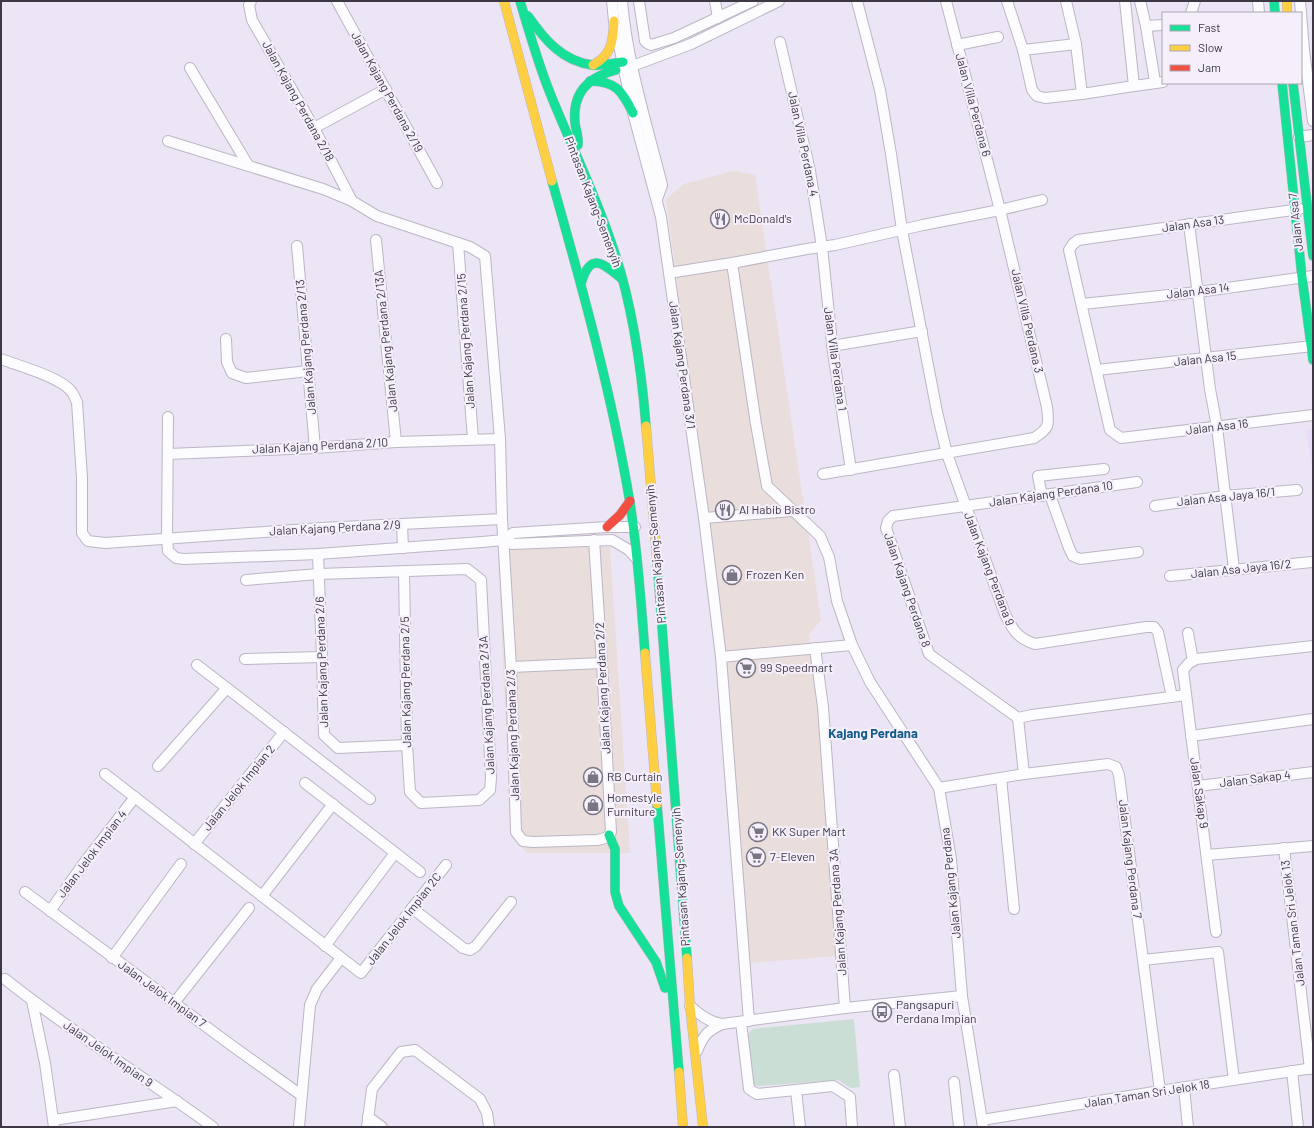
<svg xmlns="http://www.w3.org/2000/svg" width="1314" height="1128" viewBox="0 0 1314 1128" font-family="Barlow,sans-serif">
<rect width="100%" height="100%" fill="#ece5f6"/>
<g fill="#e9dedb">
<path d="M733 171 755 175 821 620 809 635 817 704 837 956 748 963 706 508 666 199 684 184Z"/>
<path d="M610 547 630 853H527L511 835 498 557 514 548Z"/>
</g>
<path fill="#e8dcf8" d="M1313 429V474L1306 430Z"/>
<path fill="#caded6" d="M854 1019 860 1087 851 1088 838 1080 758 1086 751 1083 745 1039 752 1029Z"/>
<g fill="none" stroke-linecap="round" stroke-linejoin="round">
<defs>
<g id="street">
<path d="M251 1 249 5 252 20 314 128 352 201"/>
<path d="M337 1 437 183"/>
<path d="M612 1 614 21 633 113 661 217 704 518 721 657 749 1021"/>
<path d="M622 1C627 62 647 125 662 185L657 199"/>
<path d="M639 1 645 41 647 43 651 45 674 38 753 1"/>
<path d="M715 1 718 18"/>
<path d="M857 1 880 90 891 154 902 230 937 412 947 454 1005 614C1013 630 1017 638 1035 644L1146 627H1154L1158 632 1172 697"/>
<path d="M1007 1 1023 50 1032 90 1037 96 1045 98 1082 94"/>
<path d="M1066 1 1076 44 1082 94 1134 86 1125 1"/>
<path d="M1140 1 1146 26 1155 82"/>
<path d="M1258 1 1259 13"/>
<path d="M1300 1 1304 50 1313 121"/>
<path d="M1191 13 1195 1"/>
<path d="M1146 26 1163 25"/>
<path d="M780 42 810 171 822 247 833 352 851 470"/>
<path d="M957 45 998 37"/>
<path d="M1023 50 1076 44"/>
<path d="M190 68 248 165"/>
<path d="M627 68 691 44 779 1"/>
<path d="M1134 86 1163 82"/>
<path d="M314 128 386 89"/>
<path d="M1299 137 1313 135"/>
<path d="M168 141 323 189 352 201 377 216 470 247 485 256 500 439 502 519 511 667 516 832 523 841 533 842 597 840C603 839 608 838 611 832L602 663 594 540"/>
<path d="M1300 209 1078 240 1073 244 1069 250 1110 430 1121 438 1313 415"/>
<path d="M1189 224 1210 389 1217 427 1234 569"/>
<path d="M376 240 396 442"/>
<path d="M458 243 473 439"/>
<path d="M297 246 315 448"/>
<path d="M732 263 756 424 767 486 820 536 829 557 837 601 852 645 870 682 939 788 951 859 962 996 983 1127"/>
<path d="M669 273 732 263 807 249 835 245 923 225 1000 210 1042 200"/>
<path d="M1082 304 1198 292 1313 276"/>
<path d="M226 339 227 362 232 373 246 378 308 371"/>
<path d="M832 346 922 331"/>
<path d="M1 359C19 366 60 377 71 391 74 394 75 399 77 402L82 478V533L88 541 105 543 322 528 502 519"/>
<path d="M1097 370 1313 346"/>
<path d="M168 417 167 538 168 551 176 558 184 559 318 554 482 542 504 540 513 533 607 527H635"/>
<path d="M168 454 315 448 396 442 500 439"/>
<path d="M823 474 1034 438C1050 428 1049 425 1047 407L1000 210 946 1"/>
<path d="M1137 482 893 516 888 521 886 528 929 654 1018 718 1032 715 1186 695"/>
<path d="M1050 495 1069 548 1073 556 1080 559 1138 552"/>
<path d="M1042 496 1038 476 1104 469"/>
<path d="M1155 506 1225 496 1297 490"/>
<path d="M704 518 792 511"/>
<path d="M402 524 403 548"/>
<path d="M504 540 512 544 612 540 629 550 636 558"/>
<path d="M318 554 322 657 324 735 338 748 407 745"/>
<path d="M1170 576 1312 562"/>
<path d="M246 580 319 574 467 569 481 580 491 778 490 790 479 800 421 803 410 792 407 745 404 572"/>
<path d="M1188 633 1193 661"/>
<path d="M815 648 823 707 845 1008"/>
<path d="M721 657 852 645"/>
<path d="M245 659 322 657"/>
<path d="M197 665 370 799"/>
<path d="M511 667 602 663"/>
<path d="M1018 718 1024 774"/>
<path d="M1191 736 1313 719"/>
<path d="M158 766 227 688"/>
<path d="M105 774 361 973 446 865"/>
<path d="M1001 778 1014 909"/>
<path d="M305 783 420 872"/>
<path d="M1198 786 1313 772"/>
<path d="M939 788 1024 774 1108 764 1116 767 1119 775 1160 1091"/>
<path d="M194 844 284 732"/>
<path d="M1284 848 1310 1069"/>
<path d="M1207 855 1313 846"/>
<path d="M25 892 231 1045 301 1095"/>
<path d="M262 896 333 804"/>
<path d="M412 908 463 948 470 950 476 946 511 902"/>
<path d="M50 911 84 863 135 797"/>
<path d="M1216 932 1183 670 1189 663 1196 659 1313 646"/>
<path d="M325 946 395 853"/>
<path d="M112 958 181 864"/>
<path d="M1143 960 1218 952 1234 1080"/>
<path d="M5 979C71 1032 144 1077 213 1127"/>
<path d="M32 1001 45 1063 54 1127"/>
<path d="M174 1003 249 908"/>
<path d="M690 1006C700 1015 709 1022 722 1024"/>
<path d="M741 1022 749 1089 757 1094 833 1086 850 1097 852 1127"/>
<path d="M697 1051C703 1036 707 1031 722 1024L845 1008 962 996"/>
<path d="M1292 1071 1298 1127"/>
<path d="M894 1075 900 1127"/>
<path d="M954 1082 959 1127"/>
<path d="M1184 1088 1188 1127"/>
<path d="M796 1090 800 1127"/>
<path d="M368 1117 382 1127"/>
<path d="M54 1120 177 1101"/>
<path d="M982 1120 1160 1091 1313 1068"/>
<path d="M299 1127 310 1005 317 989 341 958"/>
<path d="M367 1127 372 1089 401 1052 415 1050 480 1099 487 1113 489 1127"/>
</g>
<g id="fast">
<path d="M520 1C529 32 538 63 550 93 570 143 594 191 611 242 632 300 641 364 646 426"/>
<path d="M1274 1 1275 13"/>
<path d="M528 16C544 39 562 61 592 65 602 66 613 63 623 62"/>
<path d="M590 81C616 81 622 91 633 113"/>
<path d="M1282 83 1302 277 1313 360"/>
<path d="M1293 83 1313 256"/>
<path d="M578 145C579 137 576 131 575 123 572 93 588 77 616 70"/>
<path d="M552 181C582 287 612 394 630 503 638 553 641 603 645 653"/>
<path d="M581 284C590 252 602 262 622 279"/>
<path d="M657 560 687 958"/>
<path d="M657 804 679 1072"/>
<path d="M609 835 615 849V892L619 906 656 962 665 988"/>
</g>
<g id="slow">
<path d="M504 1 552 181"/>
<path d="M1287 1V13"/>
<path d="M593 65C612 55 613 41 614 21"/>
<path d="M646 426 657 560"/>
<path d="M645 653 657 804"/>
<path d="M687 958 690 1006 703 1127"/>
<path d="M679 1072 683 1127"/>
</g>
<path id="jam" d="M607 527 620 515 630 501"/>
</defs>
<use href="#street" stroke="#bcb6c3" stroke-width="12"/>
<use href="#fast" stroke="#bcb6c3" stroke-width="10"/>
<use href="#slow" stroke="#bcb6c3" stroke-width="10"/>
<use href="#jam" stroke="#bcb6c3" stroke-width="10"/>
<use href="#street" stroke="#fcfbfe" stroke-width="10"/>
<use href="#fast" stroke="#16e098" stroke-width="9"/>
<use href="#slow" stroke="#ffcf43" stroke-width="9"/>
<use href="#jam" stroke="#f24e42" stroke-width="9"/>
</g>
<defs>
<symbol id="restaurant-ring" viewBox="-11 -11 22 22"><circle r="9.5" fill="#f5effc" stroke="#7a7582" stroke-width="1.5"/><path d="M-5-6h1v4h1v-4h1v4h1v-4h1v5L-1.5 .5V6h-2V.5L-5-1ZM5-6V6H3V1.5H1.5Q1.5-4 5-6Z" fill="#7a7582"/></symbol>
<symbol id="shop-ring" viewBox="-11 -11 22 22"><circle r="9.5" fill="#f5effc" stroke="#7a7582" stroke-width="1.5"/><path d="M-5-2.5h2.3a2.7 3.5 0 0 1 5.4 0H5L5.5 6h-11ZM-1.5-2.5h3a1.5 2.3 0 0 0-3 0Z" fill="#7a7582"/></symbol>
<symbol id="supermarket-ring" viewBox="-11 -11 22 22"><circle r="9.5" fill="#f5effc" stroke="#7a7582" stroke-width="1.5"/><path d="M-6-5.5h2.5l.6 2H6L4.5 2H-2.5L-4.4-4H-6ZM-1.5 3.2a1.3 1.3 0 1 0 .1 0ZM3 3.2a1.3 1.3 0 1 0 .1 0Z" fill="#7a7582"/></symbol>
<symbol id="bus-ring" viewBox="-11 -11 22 22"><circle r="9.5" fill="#f5effc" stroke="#7a7582" stroke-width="1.5"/><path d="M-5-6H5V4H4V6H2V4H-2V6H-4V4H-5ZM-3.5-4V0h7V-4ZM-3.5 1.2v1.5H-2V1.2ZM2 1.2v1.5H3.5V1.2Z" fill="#7a7582"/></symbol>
</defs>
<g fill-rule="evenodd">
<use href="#restaurant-ring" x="709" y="208" width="22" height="22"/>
<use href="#restaurant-ring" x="714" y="499" width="22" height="22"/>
<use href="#shop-ring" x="721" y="564" width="22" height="22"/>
<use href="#supermarket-ring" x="735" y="657" width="22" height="22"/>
<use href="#shop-ring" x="582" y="766" width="22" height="22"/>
<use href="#shop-ring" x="582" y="794" width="22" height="22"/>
<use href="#supermarket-ring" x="747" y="821" width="22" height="22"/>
<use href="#supermarket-ring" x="745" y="846" width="22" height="22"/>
<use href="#bus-ring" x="871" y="1001" width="22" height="22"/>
</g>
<g text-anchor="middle" stroke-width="4" stroke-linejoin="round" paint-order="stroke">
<g font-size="12" fill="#3d3844" stroke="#f5effc">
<text transform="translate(387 92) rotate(61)" y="4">Jalan Kajang Perdana 2/19</text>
<text transform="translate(298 101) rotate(61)" y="4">Jalan Kajang Perdana 2/18</text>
<text transform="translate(973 105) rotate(75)" y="4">Jalan Villa Perdana 6</text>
<text transform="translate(803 144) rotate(78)" y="4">Jalan Villa Perdana 4</text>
<text transform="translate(593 202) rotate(69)" y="4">Pintasan Kajang-Semenyih</text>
<text transform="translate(1296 222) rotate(-96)" y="4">Jalan Asa 7</text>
<text transform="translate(1193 224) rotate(-8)" y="4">Jalan Asa 13</text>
<text transform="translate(1198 291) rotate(-7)" y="4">Jalan Asa 14</text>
<text transform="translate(1027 321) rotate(77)" y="4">Jalan Villa Perdana 3</text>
<text transform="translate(386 341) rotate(-96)" y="4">Jalan Kajang Perdana 2/13A</text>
<text transform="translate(466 341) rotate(-94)" y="4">Jalan Kajang Perdana 2/15</text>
<text transform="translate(306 347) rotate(-95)" y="4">Jalan Kajang Perdana 2/13</text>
<text transform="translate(835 359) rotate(82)" y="4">Jalan Villa Perdana 1</text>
<text transform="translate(1205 359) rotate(-6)" y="4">Jalan Asa 15</text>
<text transform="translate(682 365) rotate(82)" y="4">Jalan Kajang Perdana 3/1</text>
<text transform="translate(1217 427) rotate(-7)" y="4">Jalan Asa 16</text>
<text transform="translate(320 446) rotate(-3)" y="4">Jalan Kajang Perdana 2/10</text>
<text transform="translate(1051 494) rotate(-8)" y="4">Jalan Kajang Perdana 10</text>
<text transform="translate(1226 497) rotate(-6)" y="4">Jalan Asa Jaya 16/1</text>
<text transform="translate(335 528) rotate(-3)" y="4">Jalan Kajang Perdana 2/9</text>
<text transform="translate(656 554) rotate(-95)" y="4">Pintasan Kajang-Semenyih</text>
<text transform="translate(989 569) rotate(69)" y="4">Jalan Kajang Perdana 9</text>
<text transform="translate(1241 569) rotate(-6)" y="4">Jalan Asa Jaya 16/2</text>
<text transform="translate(907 590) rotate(71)" y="4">Jalan Kajang Perdana 8</text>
<text transform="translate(322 662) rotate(-92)" y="4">Jalan Kajang Perdana 2/6</text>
<text transform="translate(406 682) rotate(-91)" y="4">Jalan Kajang Perdana 2/5</text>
<text transform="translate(603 688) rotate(-93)" y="4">Jalan Kajang Perdana 2/2</text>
<text transform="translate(487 705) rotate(-93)" y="4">Jalan Kajang Perdana 2/3A</text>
<text transform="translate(513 735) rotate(-92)" y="4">Jalan Kajang Perdana 2/3</text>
<text transform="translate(1255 779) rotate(-7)" y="4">Jalan Sakap 4</text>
<text transform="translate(239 788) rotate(-51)" y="4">Jalan Jelok Impian 2</text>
<text transform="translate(1199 793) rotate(82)" y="4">Jalan Sakap 9</text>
<text transform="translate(92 854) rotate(-53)" y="4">Jalan Jelok Impian 4</text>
<text transform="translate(1130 859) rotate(83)" y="4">Jalan Kajang Perdana 7</text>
<text transform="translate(681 877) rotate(-94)" y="4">Pintasan Kajang-Semenyih</text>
<text transform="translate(951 883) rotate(-96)" y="4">Jalan Kajang Perdana</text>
<text transform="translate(838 912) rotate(-94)" y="4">Jalan Kajang Perdana 3A</text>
<text transform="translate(404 919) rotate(-52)" y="4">Jalan Jelok Impian 2C</text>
<text transform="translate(1293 923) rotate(-97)" y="4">Jalan Taman Sri Jelok 13</text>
<text transform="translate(162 994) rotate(36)" y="4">Jalan Jelok Impian 7</text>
<text transform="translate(108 1054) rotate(35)" y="4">Jalan Jelok Impian 9</text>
<text transform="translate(1147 1094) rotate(-9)" y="4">Jalan Taman Sri Jelok 18</text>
</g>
<g font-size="12" fill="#3d3844" stroke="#f5effc" text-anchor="start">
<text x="734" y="223">McDonald's</text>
<text x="739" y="514">Al Habib Bistro</text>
<text x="746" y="579">Frozen Ken</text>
<text x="760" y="672">99 Speedmart</text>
<text x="607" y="781">RB Curtain</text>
<text x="607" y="802">Homestyle<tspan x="607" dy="14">Furniture</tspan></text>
<text x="772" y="836">KK Super Mart</text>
<text x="770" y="861">7-Eleven</text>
<text x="896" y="1009">Pangsapuri<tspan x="896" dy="14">Perdana Impian</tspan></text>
</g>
<g font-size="13" font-weight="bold" fill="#125a88" stroke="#f5effc">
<text x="873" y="738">Kajang Perdana</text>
</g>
</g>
<rect width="1314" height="1128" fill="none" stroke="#3d3844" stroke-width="4"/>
<rect x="1162" y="12" width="140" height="72" fill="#f5effc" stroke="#aba6b2"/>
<rect x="1170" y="25" width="20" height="6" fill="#16e098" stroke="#aba6b2"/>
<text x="1198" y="32" font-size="12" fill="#3d3844">Fast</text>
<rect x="1170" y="45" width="20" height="6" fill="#ffcf43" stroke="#aba6b2"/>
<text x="1198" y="52" font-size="12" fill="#3d3844">Slow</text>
<rect x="1170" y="65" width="20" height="6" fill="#f24e42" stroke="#aba6b2"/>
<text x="1198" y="72" font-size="12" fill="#3d3844">Jam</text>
</svg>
